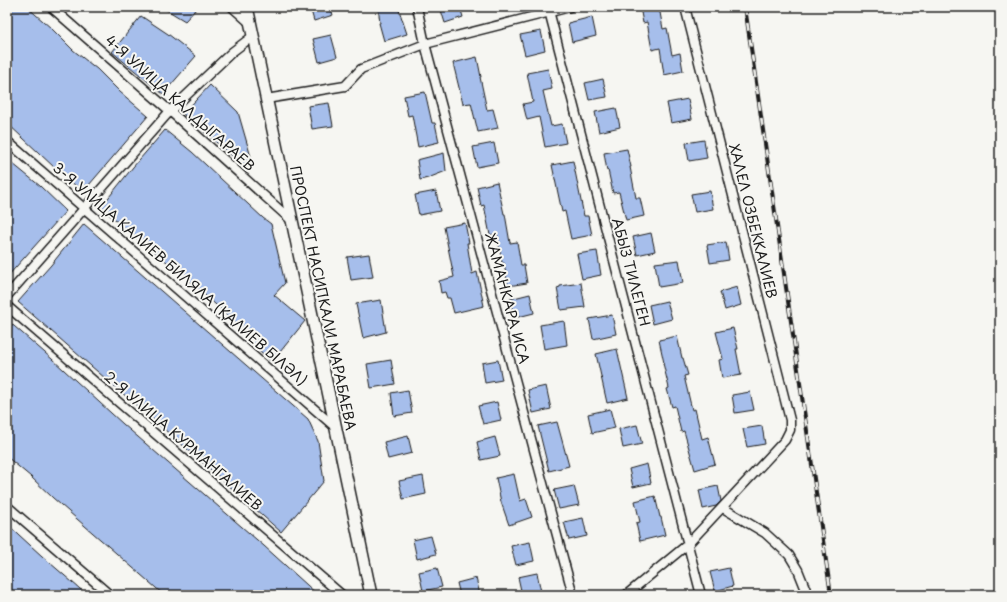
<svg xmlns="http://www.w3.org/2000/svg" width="1007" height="602" viewBox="0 0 1007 602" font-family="'Playpen Sans',sans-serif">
<rect width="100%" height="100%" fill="#f6f6f2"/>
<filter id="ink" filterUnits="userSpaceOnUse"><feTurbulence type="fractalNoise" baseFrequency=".025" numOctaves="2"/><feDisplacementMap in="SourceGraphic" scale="8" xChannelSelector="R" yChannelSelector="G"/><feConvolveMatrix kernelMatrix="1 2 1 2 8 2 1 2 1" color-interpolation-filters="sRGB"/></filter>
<g filter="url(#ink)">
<g fill="#a6beeb" stroke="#1c1c1c">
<path d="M7 7H27L51 28 73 50 97 69 120 92 148 116 83 192 55 168 7 123Z"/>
<path d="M162 7H198L185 21Z"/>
<path d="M310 7H330L333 15 314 21Z"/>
<path d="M378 7H398L407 34 384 41 379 23H380Z"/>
<path d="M440 7H460L463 17 445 23Z"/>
<path d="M640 7H659L663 29 667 28 672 55 680 53 683 71 664 75 660 48 652 50 647 22 643 23Z"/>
<path d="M141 16 168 34 196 56 163 94 112 52Z"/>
<path d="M592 17 596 36 572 42 568 23Z"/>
<path d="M541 31 545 50 525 55 520 35Z"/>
<path d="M331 35 337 57 319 62 313 39Z"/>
<path d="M477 57 481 77H480L487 110 493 109 498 128 478 132 471 103 463 104 453 63Z"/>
<path d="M548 69 552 89 543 91 551 126 562 124 566 143 545 147 539 117 527 120 523 104 533 102 527 73Z"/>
<path d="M603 79 607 97 589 100 585 83Z"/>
<path d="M210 85 238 112 251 157 243 165 183 114Z"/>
<path d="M425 92 432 123H435L439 142 418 147 412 115 408 116 404 96Z"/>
<path d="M688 99 692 119 671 123 667 103Z"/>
<path d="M329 103 333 126 312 129 308 106Z"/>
<path d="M616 108 620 127 599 132 595 112Z"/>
<path d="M165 130 192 152 263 218 271 224 285 283 274 295 305 321 272 362 247 339 250 335 172 266 125 229 101 207 133 167Z"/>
<path d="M704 140 707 158 689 161 686 143Z"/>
<path d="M494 143 498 163 477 167 473 147Z"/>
<path d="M627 149 631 167H630L636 198H640L644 216 626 220 619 192 613 193 608 170 607 171 604 153Z"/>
<path d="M444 153 446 171 428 178 420 180 417 160Z"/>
<path d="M7 159 40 186 66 211 7 277Z"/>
<path d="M573 161 584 216H588L592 235 571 239 565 211 562 212 552 165Z"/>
<path d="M497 182 504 214H505L510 243 517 242 521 265H524L527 283 508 286 504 263H502L497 234 490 235 484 205 481 206 477 187Z"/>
<path d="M436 191 440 211 419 215 415 195Z"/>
<path d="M710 191 713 209 695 212 691 194Z"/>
<path d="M465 223 469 243H467L472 274 477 272 484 306 454 313 450 298H447L445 292 441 293 439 281 454 277 444 227Z"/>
<path d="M84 224 308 419 318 441 324 481 281 532 209 468 91 366 18 302 51 265Z"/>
<path d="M651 233 655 251 637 255 633 237Z"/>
<path d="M726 242 729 260 710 263 707 245Z"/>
<path d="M597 251 601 275 582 279 577 254Z"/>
<path d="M369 254 373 277 351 280 347 257Z"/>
<path d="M679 260 683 283 659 287 655 263Z"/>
<path d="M581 283 585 307 561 310 557 288 560 287V286Z"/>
<path d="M737 287 741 305 725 310 720 292Z"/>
<path d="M530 294 534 313 514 318 510 299Z"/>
<path d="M381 300 386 332 363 338 356 304Z"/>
<path d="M667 301 672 319 653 324 649 305Z"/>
<path d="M612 315 616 334 593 339 589 319Z"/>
<path d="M7 320 52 359 123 424 264 546 318 595H164L53 498 31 477 7 457Z"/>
<path d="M564 321 567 345 544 349 540 325Z"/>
<path d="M733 328 738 349H736L741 375 722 378 719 360 723 359 716 332Z"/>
<path d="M677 336 682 358H683L688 375 684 376 692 410 695 409 702 439 708 437 715 464 695 470 684 431 681 432 675 406 672 407 667 389 669 388 663 363H664L659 340Z"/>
<path d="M617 349 628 398 607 403 596 354Z"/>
<path d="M391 360 395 384 371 388 367 364Z"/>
<path d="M498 360 502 380 485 383 482 363Z"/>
<path d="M546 386 551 409 533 413 528 390Z"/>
<path d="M408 390 412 413 394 416 391 393Z"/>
<path d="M750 392 754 410 735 413 732 395Z"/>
<path d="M497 402 501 420 483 424 478 406Z"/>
<path d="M610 409 615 428 592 433 588 414Z"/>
<path d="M557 422 569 466 549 471 538 426Z"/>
<path d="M637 425 642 444 623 448 619 429Z"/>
<path d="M762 426 765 444 747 447 743 429Z"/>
<path d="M408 436 412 453 388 459 384 442Z"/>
<path d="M495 437 500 456 481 460 477 442Z"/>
<path d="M647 464 651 483 633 487 629 469Z"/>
<path d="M514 474 520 501 526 499 532 517 509 525 501 502 496 478Z"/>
<path d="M423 476 426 494 403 499 399 481Z"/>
<path d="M574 486 579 505 559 509 554 490Z"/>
<path d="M718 486 721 501 716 506 703 509 699 490Z"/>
<path d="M655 496 660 517H661L665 535 640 541 636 523 640 522 635 501Z"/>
<path d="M583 518 587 536 569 540 564 522Z"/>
<path d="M7 524 42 556 87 595H7Z"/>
<path d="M431 536 436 554 417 559 413 540Z"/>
<path d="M530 542 534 561 516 565 511 546Z"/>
<path d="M437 568 442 587 423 591 419 572Z"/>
<path d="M729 568 733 586 715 591 710 572Z"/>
<path d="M537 573 541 592 522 595 518 577Z"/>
<path d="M476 578 480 595H460L457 583Z"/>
</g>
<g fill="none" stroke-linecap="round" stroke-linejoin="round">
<defs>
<g id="minor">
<path d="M51 7 170 111 291 220"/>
<path d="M232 7 251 24"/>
<path d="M417 7 425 44 573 595"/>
<path d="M548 7 701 595"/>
<path d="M266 99 345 86 361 69 425 44 570 7"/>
<path d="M7 141 335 427"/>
<path d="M7 296 170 111 232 52 253 36"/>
<path d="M7 306 342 595"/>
<path d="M7 506 110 595"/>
<path d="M723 508 765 533 789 555 798 570 808 595"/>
<path d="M626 595 688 544 785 440 790 430V420L685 7"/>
</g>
<path id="secondary" d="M247 7 371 595"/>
</defs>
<use href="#minor" stroke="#1c1c1c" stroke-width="11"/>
<use href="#secondary" stroke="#1c1c1c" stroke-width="14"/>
<use href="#minor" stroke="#f6f6f2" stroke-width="8"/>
<use href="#secondary" stroke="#f6f6f2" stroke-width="11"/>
<defs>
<path id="rail" d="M745 7 831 595"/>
</defs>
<use href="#rail" stroke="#1c1c1c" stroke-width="4"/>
<use href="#rail" stroke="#f6f6f2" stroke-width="2.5" stroke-dasharray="8" stroke-linecap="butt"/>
</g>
</g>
<g text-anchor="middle" stroke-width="4" stroke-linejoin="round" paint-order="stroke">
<g font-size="14" fill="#1c1c1c" stroke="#f6f6f2">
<text transform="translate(180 103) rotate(42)" y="5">4-Я УЛИЦА КАЛДЫГАРАЕВ</text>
<text transform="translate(753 221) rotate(76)" y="5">ХАЛЕЛ ОЗБЕККАЛИЕВ</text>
<text transform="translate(631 272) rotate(75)" y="5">АБЫЗ ТИЛЕГЕН</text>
<text transform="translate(180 274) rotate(41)" y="5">3-Я УЛИЦА КАЛИЕВ БИЛЯЛА (ҚАЛИЕВ БІЛӘЛ)</text>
<text transform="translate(323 298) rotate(78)" y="5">ПРОСПЕКТ НАСИПКАЛИ МАРАБАЕВА</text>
<text transform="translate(507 298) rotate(75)" y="5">ЖАМАНКАРА ИСА</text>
<text transform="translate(183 441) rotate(41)" y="5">2-Я УЛИЦА КУРМАНГАЛИЕВ</text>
</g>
</g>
<rect width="1007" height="602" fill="none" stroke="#f6f6f2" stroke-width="24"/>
<rect x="12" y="12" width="983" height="578" fill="none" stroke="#1c1c1c" stroke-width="1.5" filter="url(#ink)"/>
</svg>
